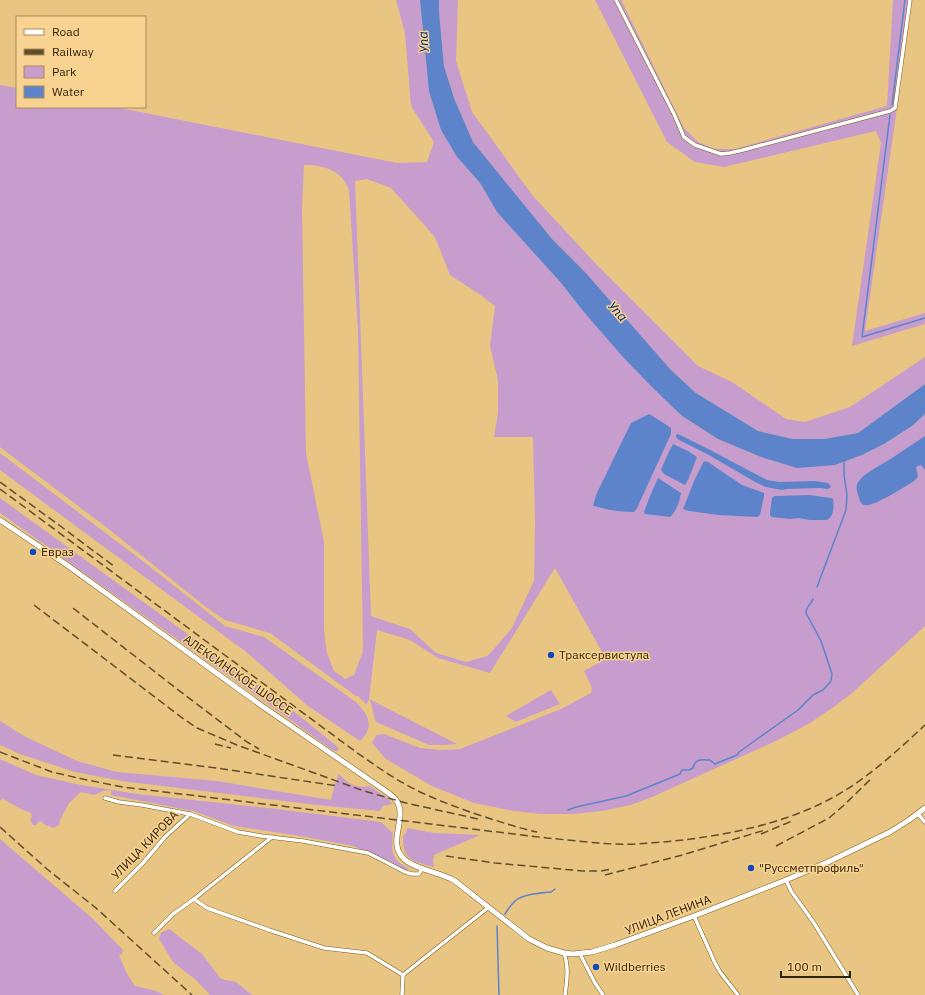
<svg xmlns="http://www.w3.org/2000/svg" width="925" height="995" viewBox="0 0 925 995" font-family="'IBM Plex Sans',sans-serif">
<rect width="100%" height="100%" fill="#e9c584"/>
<g fill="#c69dcc" fill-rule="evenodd">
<path d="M396 0H420L426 60 441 130 457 157 480 183 497 212 561 283 583 311 682 416 718 439 757 456 835 465 862 455 884 444 912 426 925 414V626L851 694 835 706 810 723 776 741 652 797 631 805 602 811 573 814H541L514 811 474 803 432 786 386 759 372 743 374 739 377 735 384 734 420 748 441 750 460 749 561 709 591 693 592 688 584 671 606 659 555 568 490 673 438 658 410 640 377 630 369 699 457 744 445 745H429L376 722C373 715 373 706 369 699L367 704H366L358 696H356L270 633 225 620 206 607 106 527 0 447V85L17 88V107H115L397 163 427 162 434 142 411 106 405 33ZM304 165C316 165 331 167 340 176 344 179 347 185 349 190L358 330 363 651 354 675 345 679 334 671 327 653 324 630V542L306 453 302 209ZM367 179 391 188 435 237 450 275 479 294 495 306 490 346 498 380V413L494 437H533L535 523 534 581 512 628 494 649 487 656 466 662 436 653 410 629 371 616 362 370 355 181Z"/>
<path d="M439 0H458L456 61 472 112 533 196 596 264 698 366 732 382 786 419 805 422 850 407 925 357V384L858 433 824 439H793L758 431 696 393 671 370 585 272 552 239 473 142 454 98 444 66 439 12Z"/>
<path d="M595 0H621L684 128 698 142 715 149H735L887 106 893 0H911L898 101 865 331 925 313V324L852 346 881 143 876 131 724 167 695 162 667 142Z"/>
<path d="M0 453 144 562 225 626 264 637 356 702C365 711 373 721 366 734 365 736 362 739 360 741L308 706 245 651 0 470Z"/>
<path d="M0 498 292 710 339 748 337 751H334L0 513Z"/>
<path d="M551 690 560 704 516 722 506 716Z"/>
<path d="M0 721 24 736 77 761 117 772 217 781 331 800 335 784 339 774C342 777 346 781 349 783 354 786 364 788 369 786L388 798 392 804 383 806 380 811 317 805 122 781 75 772 20 754 0 745Z"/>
<path d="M0 759 36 775 81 785 137 794 277 809 381 822 393 833C392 845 390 856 401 864 404 866 407 867 409 869L406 870 400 868 391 862 353 846 306 837 234 826 193 811 111 795V790L103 791 94 795 81 792 69 803 60 820 59 825 54 828 49 826 45 825 42 822 39 821 36 825H33L30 820 32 816 31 813 21 809 3 799 0 800Z"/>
<path d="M407 828 434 833 480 835 434 855 433 861 434 867C422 864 405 861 404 847 403 844 403 839 403 837 405 833 407 834 407 828Z"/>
<path d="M0 839 92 918 123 950 122 954 119 955 126 972 135 986 156 991 164 995H0Z"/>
<path d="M169 929 202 954 221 979 236 982 252 995H210L196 980 173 962 159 939 161 933Z"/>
</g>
<g fill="#5d84ca">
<path d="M420 0H439V12L444 66 454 98 473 142 552 239 585 272 671 370 696 393 758 431 793 439H824L858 433 925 384V414L912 426 884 444 862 455 835 465 797 468 758 456 718 439 682 416 651 386 623 357 583 311 561 283 497 212 480 183 457 157 441 130 429 91Z"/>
<path d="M649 414 659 420 671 428V434L637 508 634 512C621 512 607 510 594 506H593L596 495 631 423Z"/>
<path d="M678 434 712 451 767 480 779 482 815 481 828 483 831 487 828 489 820 488 787 489 782 490 766 487 757 483 707 454 679 440 676 437V435Z"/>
<path d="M925 436V470L921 465 916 467 918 477 914 481C906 486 872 508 864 505 860 504 860 499 858 495 857 490 855 486 859 481 866 472 879 466 889 460 901 452 913 444 925 436Z"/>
<path d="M673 444 688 451 697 457 688 480 685 485 664 474 661 470 666 458Z"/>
<path d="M704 461 708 462 742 485 764 493V496L760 515 757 517 719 515 689 511 683 509 695 479Z"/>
<path d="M658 478 681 493C680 500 676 512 670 517L645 514 644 512 650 496Z"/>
<path d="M774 496 809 495 831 498 833 499C834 507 834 516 827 520H810L799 518 790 519 772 517 770 515V513L772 498Z"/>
</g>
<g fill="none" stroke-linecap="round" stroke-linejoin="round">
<g stroke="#5d84ca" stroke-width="1.5">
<path d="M892 105 905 0"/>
<path d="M890 115 862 337 925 318"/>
<path d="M817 587 846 510 847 495 844 475V462"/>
<path d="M568 810 576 807 626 796 680 774 682 770H689L693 768C695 758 702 760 710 760L715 764 737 755 739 752 798 710 813 695 823 690 831 681 832 674 821 641 806 613C806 607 811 604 813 599"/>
<path d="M505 914C508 909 511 905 515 901 522 894 541 893 551 892L555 889"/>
<path d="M497 926 499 995"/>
</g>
<defs>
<g id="street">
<path d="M616 0 674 114 684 137 695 145 721 154 730 153 743 150 890 111 895 108 910 0"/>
<path d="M105 798 119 802 142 805 190 814 238 832 261 836 303 841 368 853 380 859 405 872 412 874H419L422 868"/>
<path d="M918 814 925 822"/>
<path d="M786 880 791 891 814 923 858 995"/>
<path d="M115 891 143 863 165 837 190 814"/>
<path d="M194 899 207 908 269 930 324 948 367 953 403 975"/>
<path d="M694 916 715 963 720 972 738 995"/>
<path d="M154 933 173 914 194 899 272 837"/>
<path d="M564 953C569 967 567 980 565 995"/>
<path d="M580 954 595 983 603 995"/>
<path d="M402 995 403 975 423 959 489 907"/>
</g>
<path id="secondary" d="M0 520 67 565 262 706 387 792C391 795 395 798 398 803 406 821 387 843 404 859 416 870 440 872 455 881L529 939 547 948 564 953 573 954 592 952 615 945 694 916 786 880 828 862 890 832 909 820 925 808"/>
</defs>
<use href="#street" stroke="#7b5b15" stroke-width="4.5"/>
<use href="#secondary" stroke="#7b5b15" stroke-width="6"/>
<use href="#street" stroke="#fff" stroke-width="3.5"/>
<use href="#secondary" stroke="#fff" stroke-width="5"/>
<g stroke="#614d28" stroke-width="1.5" stroke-dasharray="8 4" stroke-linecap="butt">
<path d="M0 482 63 528 115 567"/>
<path d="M0 489 356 752C372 763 388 775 405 784 426 796 448 804 470 812 492 819 514 827 537 832"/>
<path d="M34 605 185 720 197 728 237 745 364 791 406 803 478 819"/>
<path d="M73 608 177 689 247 742 259 749"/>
<path d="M215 744 231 748"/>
<path d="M0 752 52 772 87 780 123 787 547 838C569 840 592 843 614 844 637 845 661 842 684 840 736 833 785 823 832 798 867 779 896 752 925 725"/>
<path d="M113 755 216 768 338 786"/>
<path d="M0 827 47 869 96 908 192 995"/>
<path d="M761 834 792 821"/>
<path d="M776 846 829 818 843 806 873 777"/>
<path d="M446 856 495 863 583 871H601L612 869"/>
<path d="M605 875 682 855 765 830"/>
</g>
</g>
<g fill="#124bb7" stroke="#f7d291" stroke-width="1.5">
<circle cx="33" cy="552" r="4"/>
<circle cx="551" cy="655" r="4"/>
<circle cx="751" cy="868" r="4"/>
<circle cx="596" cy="967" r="4"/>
</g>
<g text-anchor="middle" stroke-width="3" stroke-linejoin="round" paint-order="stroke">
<g font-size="12" fill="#312307" stroke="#f7d291" text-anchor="start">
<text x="41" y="556">Евраз</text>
<text x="559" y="659">Траксервистула</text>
<text x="759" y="872">"Руссметпрофиль"</text>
<text x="604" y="971">Wildberries</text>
</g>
<g font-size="12" fill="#312307" stroke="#f7d291">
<text transform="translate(238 675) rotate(35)" y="4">АЛЕКСИНСКОЕ ШОССЕ</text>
<text transform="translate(145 845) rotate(-46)" y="4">УЛИЦА КИРОВА</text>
<text transform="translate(668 915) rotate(-21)" y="4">УЛИЦА ЛЕНИНА</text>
</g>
<g font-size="13" font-style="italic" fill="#00287a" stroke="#f7d291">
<text transform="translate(423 42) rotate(-94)" y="5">Упа</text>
<text transform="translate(618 311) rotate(48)" y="5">Упа</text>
</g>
</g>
<rect x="16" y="16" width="130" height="92" fill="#f7d291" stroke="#a88c5a"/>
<rect x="24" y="29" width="20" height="6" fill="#ffffff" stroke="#a88c5a"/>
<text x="52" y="36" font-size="12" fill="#312307">Road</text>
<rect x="24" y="49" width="20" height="6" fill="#614d28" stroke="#a88c5a"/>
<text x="52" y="56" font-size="12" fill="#312307">Railway</text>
<rect x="24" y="66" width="20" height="12" fill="#c69dcc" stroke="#a88c5a"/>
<text x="52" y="76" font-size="12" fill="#312307">Park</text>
<rect x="24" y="86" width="20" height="12" fill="#5d84ca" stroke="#a88c5a"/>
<text x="52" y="96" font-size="12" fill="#312307">Water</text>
<path d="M781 971v6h69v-6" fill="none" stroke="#312307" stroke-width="2"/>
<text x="787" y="971" font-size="12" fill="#312307" stroke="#f7d291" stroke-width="3" paint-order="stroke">100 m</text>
</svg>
